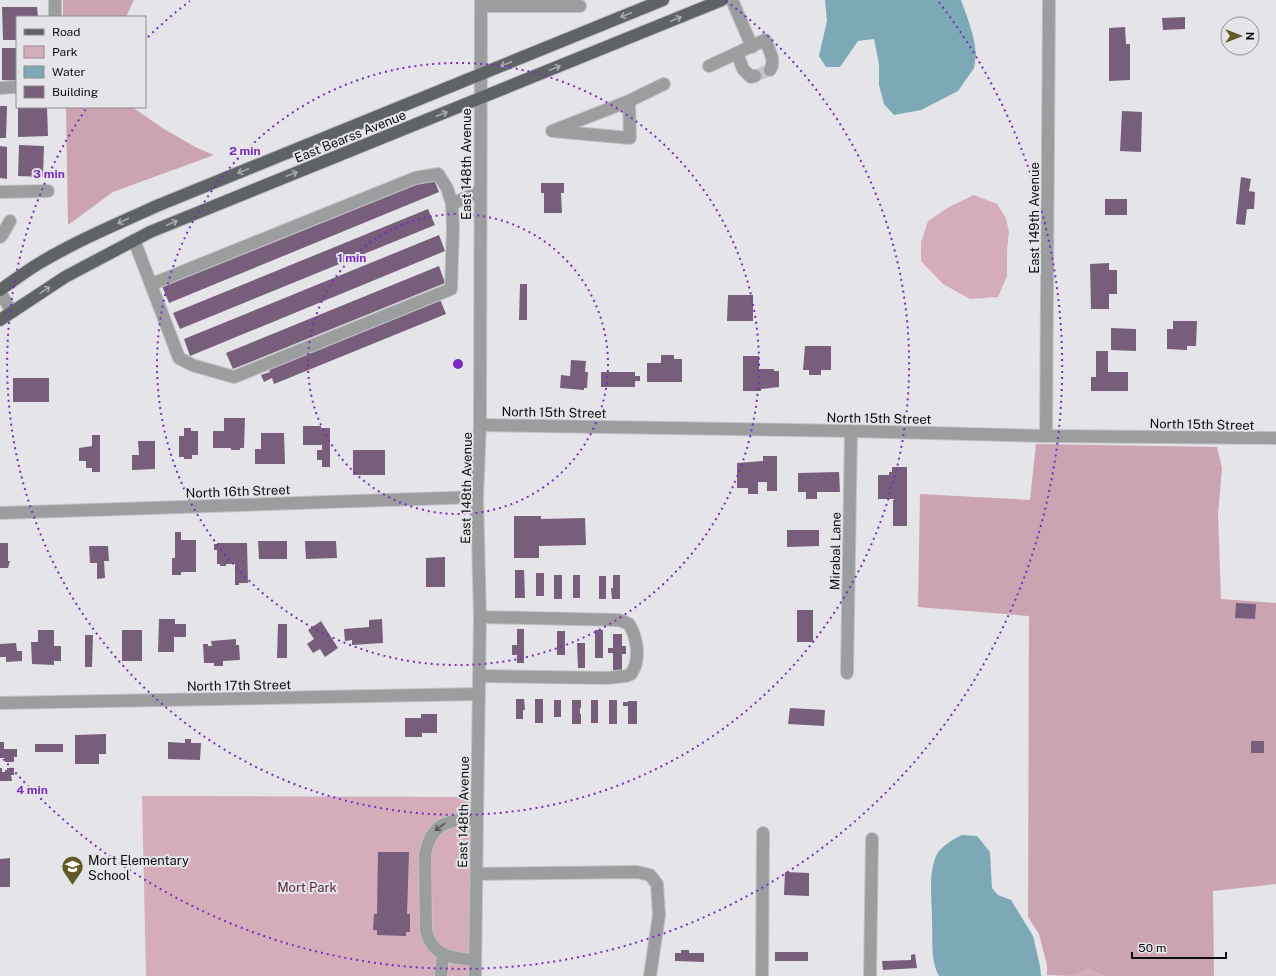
<svg xmlns="http://www.w3.org/2000/svg" width="1276" height="976" viewBox="0 0 1276 976" font-family="'Public Sans',sans-serif">
<rect width="100%" height="100%" fill="#e4e4e9"/>
<g fill="#d5adba">
<path d="M974 195 997 204 1006 218 1009 232 1007 250V276L998 297 970 299 943 284 921 261V242L928 221 949 207Z"/>
<path d="M142 796 470 797 469 976H146Z"/>
<path d="M1089 969 1104 976H1070Z"/>
</g>
<g fill="#cca3b1">
<path d="M63 0H134L126 17H63Z"/>
<path d="M66 107H132L164 129 197 148 214 155 113 192 68 225Z"/>
<path d="M1036 444 1217 447 1222 468 1218 514 1221 599 1276 603V884L1213 891 1214 976H1104L1089 969 1070 976 1047 975V965L1039 934 1028 917 1029 616 918 607 920 494 1030 500Z"/>
</g>
<g fill="#7ca9b5">
<path d="M825 0H961L969 22 974 40 976 54 974 68 958 91 921 110 894 115 884 104 879 85V64L874 39 858 41 840 67H826L819 56 827 21Z"/>
<path d="M962 835 977 836 990 852 992 888 998 895 1011 900 1033 936 1040 966 1041 976H939C930 960 933 939 932 921 932 900 928 876 936 856 940 847 953 839 962 835Z"/>
</g>
<g fill="#775f7b">
<path d="M2 7H37L38 17H17V40H3Z"/>
<path d="M1185 17V29L1163 30 1162 18Z"/>
<path d="M1125 27 1126 44H1130V80L1109 81V28Z"/>
<path d="M2 48H17V81L2 80Z"/>
<path d="M0 106H7L6 138H0Z"/>
<path d="M18 107H47L48 136 18 137Z"/>
<path d="M1122 111 1142 112 1141 152 1120 151Z"/>
<path d="M19 145 44 146 43 177 18 176Z"/>
<path d="M0 146 7 147V179L0 178Z"/>
<path d="M432 175 439 192 169 303 162 286Z"/>
<path d="M1241 177 1251 179 1249 191 1255 192 1254 209H1247L1245 225 1236 224Z"/>
<path d="M541 183H564V193H561L562 213H544V193H541Z"/>
<rect x="1105" y="199" width="22" height="16"/>
<path d="M428 209 435 225 180 329 173 313Z"/>
<path d="M439 235 445 251 190 356 184 339Z"/>
<path d="M1109 263V270H1117V294H1109V309H1091L1090 264Z"/>
<path d="M439 266 445 283 233 369 226 353Z"/>
<path d="M520 284H527V320H519Z"/>
<path d="M728 295H753V321H727Z"/>
<path d="M439 297 446 314 274 384 272 378 264 382 261 375 270 372 268 366Z"/>
<path d="M1173 321H1197L1196 346H1187V350L1167 349V329H1173Z"/>
<path d="M1111 328 1136 329V351L1111 350Z"/>
<path d="M805 346H831V370H821V375H809V370H803Z"/>
<path d="M1096 351H1108V372H1128V391H1091V377H1096Z"/>
<path d="M661 355H674V359H682V382H647V363H661Z"/>
<path d="M743 356H759V369H774V371H779V387L761 389V391H743Z"/>
<path d="M571 360 586 361 585 372H588L587 388H584V390L560 388 561 375 570 376Z"/>
<path d="M601 372H635V376H640V381H635V387H601Z"/>
<rect x="13" y="378" width="36" height="24"/>
<path d="M224 418H245L244 448H240V450H231V448H213V431H224Z"/>
<path d="M303 426H321V428H330V467H322V460H317V450H322V445H303Z"/>
<path d="M184 428H191V431H198V455H192V459H184V457H179V436H184Z"/>
<path d="M261 433H284L285 464H255V449H261Z"/>
<path d="M92 435H100V472H92V468H86V461H79V448L92 446Z"/>
<path d="M138 441H155V469L132 470V455H139Z"/>
<rect x="353" y="450" width="32" height="25"/>
<path d="M763 456H777V491H767V482H758V494H748V488H737V463L763 461Z"/>
<path d="M892 467H907V526H893V500H894V499H878V475H889V472H892Z"/>
<path d="M839 472 840 492H817V499H806V492H798V473Z"/>
<path d="M514 516H541V519L585 518 586 545 539 546V558H514Z"/>
<path d="M787 530H819V546L787 547Z"/>
<path d="M175 532H181V540H196V572H181V575H172V558H175Z"/>
<path d="M258 541H287V559H259Z"/>
<path d="M305 541H336L337 558 306 559Z"/>
<path d="M0 543H8V561H10L8 568H0Z"/>
<path d="M217 543H247L248 583H239V585H235V564H226V566H220V564H217V550H214V544H217Z"/>
<path d="M89 546H108L109 561H104L105 578 97 579V563H90Z"/>
<path d="M445 557V587H426V558Z"/>
<path d="M515 570H524L525 598H515Z"/>
<rect x="536" y="573" width="8" height="23"/>
<rect x="554" y="575" width="8" height="24"/>
<rect x="573" y="575" width="7" height="23"/>
<path d="M613 575H620V599H612L611 588H613Z"/>
<rect x="599" y="576" width="7" height="23"/>
<path d="M1236 603 1256 604 1255 619 1235 618Z"/>
<rect x="797" y="610" width="16" height="32"/>
<path d="M159 619H175V624H186V637H174V652H158Z"/>
<path d="M382 619 383 643 352 645V640L345 641 344 629 369 627V620Z"/>
<path d="M321 621 338 648 325 657 320 649 313 653 307 644 314 639 308 630Z"/>
<path d="M278 624H287V658H277Z"/>
<path d="M517 629H524V663H517V655H512V645H517Z"/>
<path d="M38 630H54V646H61V661H54V665L32 664 31 642H38Z"/>
<rect x="122" y="630" width="20" height="31"/>
<rect x="595" y="630" width="8" height="28"/>
<rect x="557" y="631" width="8" height="24"/>
<path d="M613 634H622V646H626V654H622V671H613V653H608V648H613Z"/>
<path d="M85 635H93L92 667H85Z"/>
<path d="M236 639V645H239L240 660 223 661V666H214V663H204L203 644H208V646H212L211 641Z"/>
<path d="M16 643 17 651H22V661L6 662V657H0V644Z"/>
<path d="M577 643H585V668H578Z"/>
<path d="M516 699H524L525 710H523V719H516Z"/>
<rect x="535" y="699" width="8" height="24"/>
<rect x="554" y="700" width="7" height="17"/>
<path d="M572 700H581V708H580V714H581V724H572Z"/>
<rect x="591" y="700" width="7" height="23"/>
<rect x="609" y="700" width="8" height="24"/>
<path d="M628 701H637V724H628V706H623V702H628Z"/>
<path d="M790 708 825 710 824 726 788 724Z"/>
<path d="M421 714H437V733H422V737H405V718H421Z"/>
<path d="M106 734V754H99V764H75V735Z"/>
<path d="M185 739H191V743H201L200 760 168 759V742L185 743Z"/>
<rect x="1251" y="741" width="13" height="12"/>
<path d="M0 742H4V749H17V757H14V762H5V758H0Z"/>
<rect x="35" y="744" width="28" height="8"/>
<path d="M0 768H2V772H5V770H7V768H14V775H11L12 781H0Z"/>
<path d="M378 852H409L407 914H410V932H406V936L377 935V930H373L374 914H377Z"/>
<path d="M10 858V887H0V859Z"/>
<path d="M785 872 809 873V896L784 895Z"/>
<path d="M681 950H689V953H704V962L675 961V953H681Z"/>
<rect x="775" y="952" width="33" height="9"/>
<path d="M915 954 917 968 883 970 882 961 911 960V955Z"/>
</g>
<g fill="none" stroke-linecap="round" stroke-linejoin="round">
<path stroke="#c4c4c8" stroke-width="12" stroke-dasharray="12 6" stroke-linecap="butt" d="M755 76 770 70"/>
<defs>
<g id="minor">
<path d="M732 0 752 47"/>
<path d="M481 6H580"/>
<path d="M55 17V0"/>
<path d="M737 53 743 69 751 77 755 76"/>
<path d="M709 66 765 40C769 50 776 60 770 70"/>
<path d="M0 88 17 87"/>
<path d="M629 101 630 138 552 131 629 101 664 84"/>
<path d="M0 192 48 191"/>
<path d="M452 204 480 191"/>
<path d="M0 237 2 235 10 221"/>
<path d="M134 240 179 358 192 365 234 377 451 289 453 229 452 204 447 188 438 174 415 178 152 284"/>
<path d="M0 292 12 312"/>
<path d="M480 425 851 431 1046 436 1276 438"/>
<path d="M1046 436 1049 0"/>
<path d="M0 513 477 497"/>
<path d="M847 673 851 431"/>
<path d="M479 676 607 678 626 676 631 674C633 670 636 666 636 662 639 649 635 634 629 624L619 620 480 617"/>
<path d="M0 703 479 694"/>
<path d="M476 874 637 872 650 875 657 884 659 915 650 976"/>
<path d="M475 960C452 958 433 957 426 931L425 855C431 823 447 820 477 818"/>
<path d="M441 976 443 954"/>
<path d="M475 976 477 818 480 617 477 497 480 425 481 0"/>
<path d="M762 976 763 833"/>
<path d="M870 976 872 839"/>
</g>
<g id="major">
<path d="M0 290C13 281 25 272 38 264 76 241 119 223 159 205L663 0"/>
<path d="M0 320 65 277 150 232 722 0"/>
</g>
</defs>
<use href="#minor" stroke="#c2c2c6" stroke-width="14"/>
<use href="#major" stroke="#c2c2c6" stroke-width="14"/>
<use href="#minor" stroke="#9b9d9f" stroke-width="12"/>
<use href="#major" stroke="#606366" stroke-width="12"/>
</g>
<defs><path id="oneway-shaft" d="M-6 0H5M1.5-3L5.5 0L1.5 3" fill="none" stroke-width="1.6" stroke-linecap="round" stroke-linejoin="round"/></defs>
<g stroke="#a9aaae">
<use href="#oneway-shaft" transform="translate(626 15) rotate(158)"/>
<use href="#oneway-shaft" transform="translate(676 19) rotate(-22)"/>
<use href="#oneway-shaft" transform="translate(506 64) rotate(158)"/>
<use href="#oneway-shaft" transform="translate(555 68) rotate(-22)"/>
<use href="#oneway-shaft" transform="translate(442 114) rotate(-22)"/>
<use href="#oneway-shaft" transform="translate(243 171) rotate(158)"/>
<use href="#oneway-shaft" transform="translate(292 174) rotate(-22)"/>
<use href="#oneway-shaft" transform="translate(123 221) rotate(155)"/>
<use href="#oneway-shaft" transform="translate(172 223) rotate(-22)"/>
<use href="#oneway-shaft" transform="translate(45 290) rotate(-34)"/>
</g>
<use stroke="#545657" href="#oneway-shaft" transform="translate(440 827) rotate(143)"/>
<g fill="none" stroke="#7b2cbf" stroke-width="2" stroke-dasharray="2 4">
<circle cx="458" cy="364" r="150"/>
<circle cx="458" cy="364" r="301"/>
<path d="M148 37A451 451 0 0 1 190 1M726 1A451 451 0 1 1 86 109"/>
<path d="M939 2A602 602 0 0 1 0 755"/>
</g>
<defs>
<symbol id="school-pin" viewBox="-11 -11 22 30"><path d="M0 17L-7.5 6A9.5 9.5 0 1 1 7.5 6Z" fill="#615926" stroke="#e4e4e9"/><path d="M0-5L7-2L0 1L-7-2ZM-4 1L0 2.5L4 1V4Q0 6-4 4Z" fill="#fff"/></symbol>
</defs>
<g fill-rule="evenodd">
<use href="#school-pin" x="60" y="854" width="25" height="34"/>
</g>
<g text-anchor="middle" stroke-width="4" stroke-linejoin="round" paint-order="stroke">
<g font-size="13" fill="#0e0e0f" stroke="#e4e4e9">
<text transform="translate(350 136) rotate(-22)" y="5">East Bearss Avenue</text>
<text transform="translate(466 164) rotate(-90)" y="5">East 148th Avenue</text>
<text transform="translate(1034 218) rotate(-90)" y="5">East 149th Avenue</text>
<text transform="translate(554 412) rotate(1)" y="5">North 15th Street</text>
<text transform="translate(879 418) rotate(1)" y="5">North 15th Street</text>
<text transform="translate(1202 424) rotate(1)" y="5">North 15th Street</text>
<text transform="translate(466 488) rotate(-89)" y="5">East 148th Avenue</text>
<text transform="translate(238 491) rotate(-2)" y="5">North 16th Street</text>
<text transform="translate(835 551) rotate(-89)" y="5">Mirabal Lane</text>
<text transform="translate(239 685) rotate(-1)" y="5">North 17th Street</text>
<text transform="translate(463 812) rotate(-89)" y="5">East 148th Avenue</text>
</g>
<g font-size="13" fill="#0e0e0f" stroke="#e4e4e9" text-anchor="start">
<text x="88" y="865">Mort Elementary<tspan x="88" dy="15">School</tspan></text>
</g>
<g font-size="13" fill="#5c283d" stroke="#e4e4e9">
<text x="307" y="892">Mort Park</text>
</g>
</g>
<circle cx="458" cy="364" r="6" fill="#7b2cbf" stroke="#e4e4e9" stroke-width="2"/>
<g font-size="12" text-anchor="middle" font-weight="bold" fill="#7b2cbf" stroke="#e4e4e9" stroke-width="4" stroke-linejoin="round" paint-order="stroke">
<text x="245" y="155">2 min</text>
<text x="49" y="178">3 min</text>
<text x="352" y="262">1 min</text>
<text x="32" y="794">4 min</text>
</g>
<rect x="16" y="16" width="130" height="92" fill="#e4e4e9" stroke="#8e8e92"/>
<rect x="24" y="29" width="20" height="6" fill="#606366" stroke="#8e8e92"/>
<text x="52" y="36" font-size="12" fill="#0e0e0f">Road</text>
<rect x="24" y="46" width="20" height="12" fill="#d5adba" stroke="#8e8e92"/>
<text x="52" y="56" font-size="12" fill="#0e0e0f">Park</text>
<rect x="24" y="66" width="20" height="12" fill="#7ca9b5" stroke="#8e8e92"/>
<text x="52" y="76" font-size="12" fill="#0e0e0f">Water</text>
<rect x="24" y="86" width="20" height="12" fill="#775f7b" stroke="#8e8e92"/>
<text x="52" y="96" font-size="12" fill="#0e0e0f">Building</text>
<g transform="translate(1240 36) rotate(90)"><circle r="19" fill="#e4e4e9" stroke="#8e8e92"/>
<path d="M0-3L7 15L0 10L-7 15Z" fill="#615926"/>
<text y="-6" font-size="11" font-weight="bold" text-anchor="middle" fill="#0e0e0f">N</text>
</g>
<path d="M1132 952v6h94v-6" fill="none" stroke="#0e0e0f" stroke-width="2"/>
<text x="1138" y="952" font-size="12" fill="#0e0e0f" stroke="#e4e4e9" stroke-width="3" paint-order="stroke">50 m</text>
</svg>
